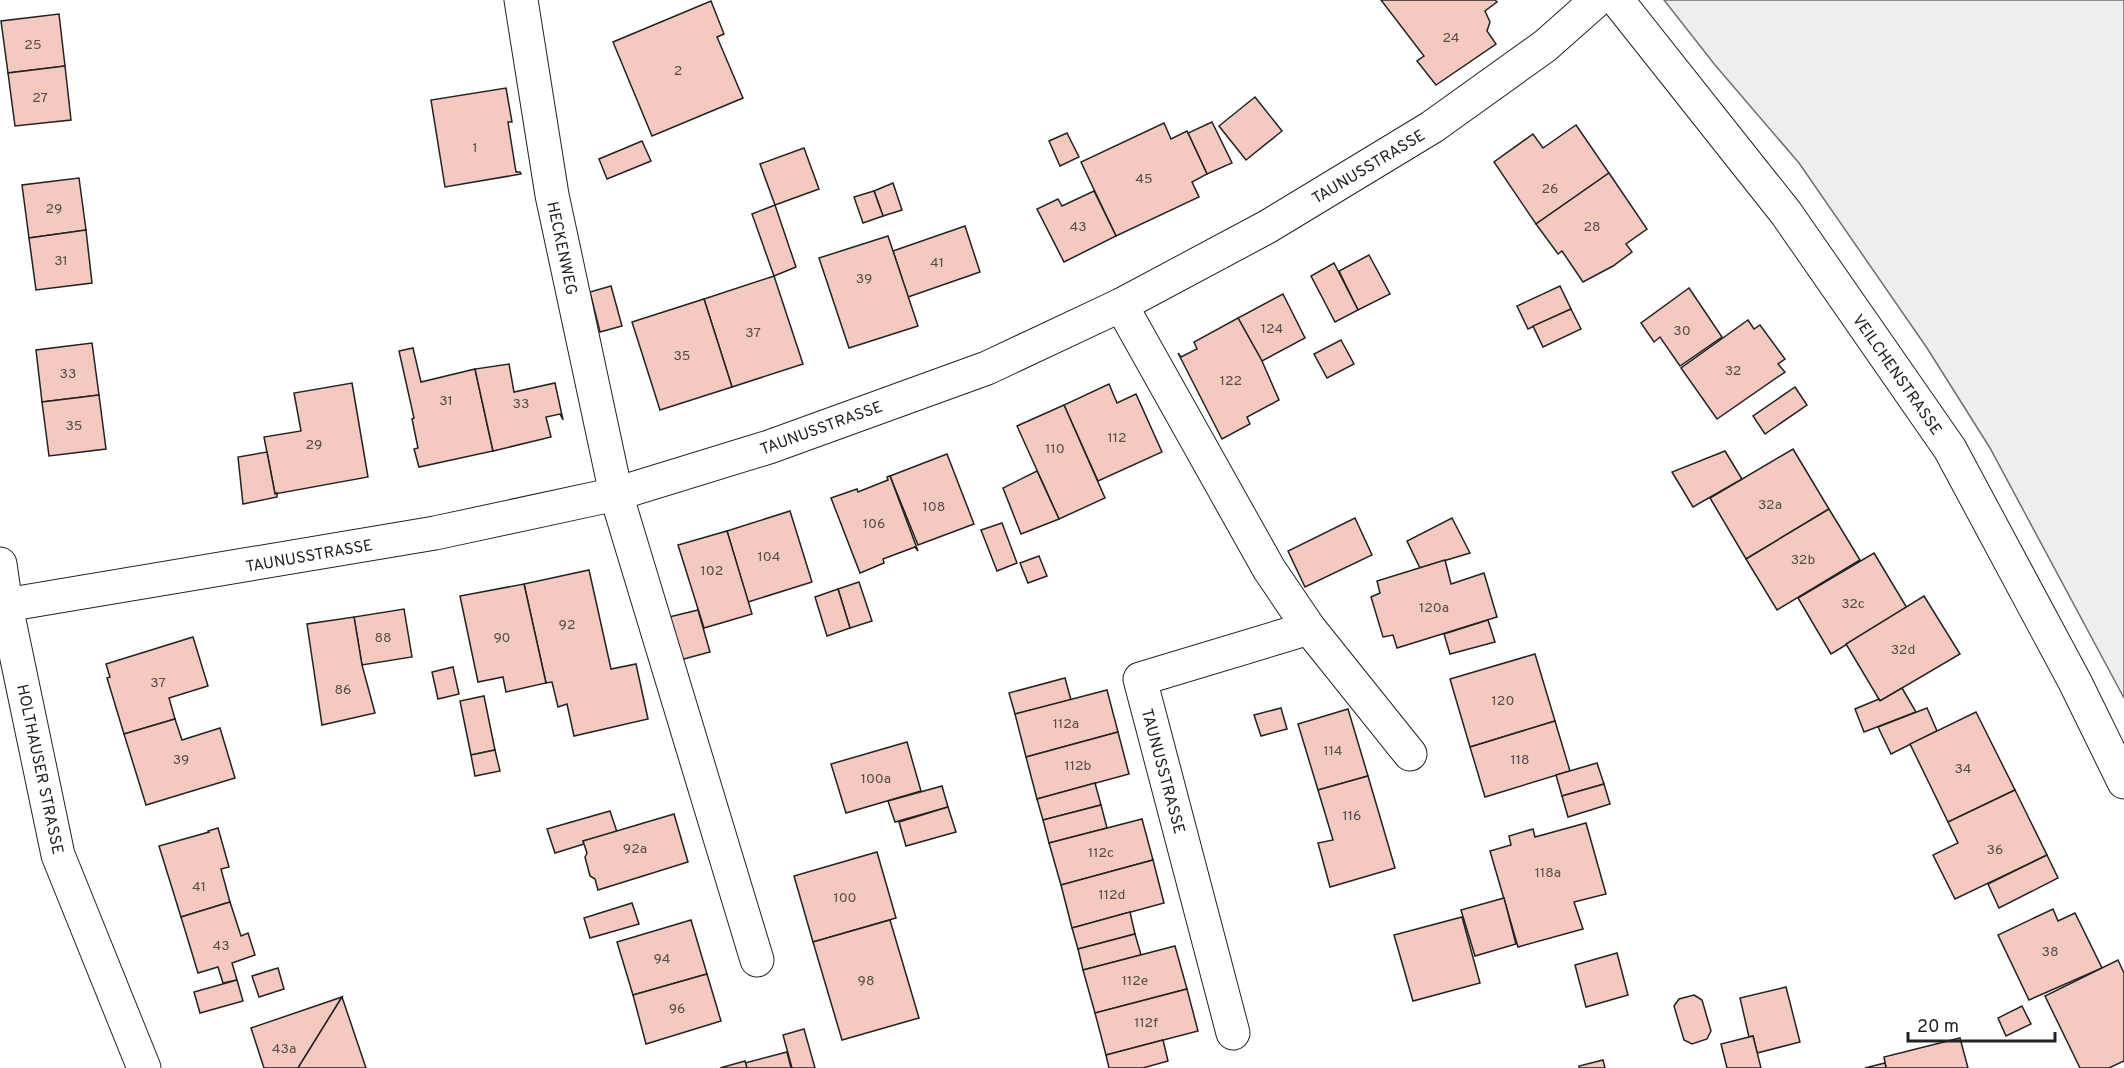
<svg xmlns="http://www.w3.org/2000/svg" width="2124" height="1068" viewBox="0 0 2124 1068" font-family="Overpass,sans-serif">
<rect width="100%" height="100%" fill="#fff"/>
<path fill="#eee" stroke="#6f6f6f" stroke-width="1.5" d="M1664 0H2124V698L1990 448 1927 348 1799 163 1715 65Z"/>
<g fill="#f3c9c0" stroke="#222" stroke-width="1.5">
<path d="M1381 0H1495L1497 2 1485 11 1490 22 1487 31 1496 44 1436 85 1417 61 1424 56Z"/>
<path d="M711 1 724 34 717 37 743 98 652 136 613 42Z"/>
<path d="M59 14 65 66 8 73 1 21Z"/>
<path d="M65 66 71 120 15 126 8 73Z"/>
<path d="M506 88 512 122H508L516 172H520L521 174 445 187 431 100Z"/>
<path d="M1255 97 1282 131 1246 160 1219 126Z"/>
<path d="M1212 122 1232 163 1207 174 1188 133Z"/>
<path d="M1164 123 1171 139 1187 131 1207 174 1192 182 1199 197 1116 236 1081 162Z"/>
<path d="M1576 125 1609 173 1536 224 1494 162 1533 134 1543 148Z"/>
<path d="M1067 133 1079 157 1060 166 1049 141Z"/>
<path d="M642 141 651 161 607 179 599 159Z"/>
<path d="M804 148 819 189 775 205 760 164Z"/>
<path d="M1609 173 1647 229 1626 244 1632 252 1613 266 1583 282 1562 251 1558 254 1536 224Z"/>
<path d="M79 178 86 230 29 238 22 185Z"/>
<path d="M893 183 902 210 883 216 874 191Z"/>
<path d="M874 191 883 216 863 223 854 197Z"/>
<path d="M1094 191 1116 236 1064 262 1037 209 1058 199 1062 206Z"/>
<path d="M775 205 796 267 774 276 752 214Z"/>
<path d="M965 226 980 272 908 297 893 251Z"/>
<path d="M86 230 92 283 36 290 29 238Z"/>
<path d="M888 236 918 326 849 348 819 258Z"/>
<path d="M1369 255 1390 294 1358 310 1339 271Z"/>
<path d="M1334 263 1358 310 1335 322 1311 276Z"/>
<path d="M774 276 803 364 732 387 704 299Z"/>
<path d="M611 286 622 326 600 332 590 292Z"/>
<path d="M1560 286 1571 309 1528 329 1517 306Z"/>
<path d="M1689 288 1722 337 1680 366 1660 337 1654 342 1641 323Z"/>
<path d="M1283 294 1305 338 1262 361 1238 318Z"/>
<path d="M704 299 732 387 660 410 632 322Z"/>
<path d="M1571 309 1581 329 1543 347 1533 326Z"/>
<path d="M1238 318 1262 361 1279 400 1247 417 1250 424 1222 439 1178 353 1181 357 1197 349 1194 342Z"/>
<path d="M1748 320 1754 329 1760 325 1785 359 1778 364 1785 372 1717 419 1681 368Z"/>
<path d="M1341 340 1354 364 1327 378 1314 354Z"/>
<path d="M92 343 99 395 42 402 36 350Z"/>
<path d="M413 348 421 382 475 369 493 451 419 467 414 449 418 448 412 419 414 418 399 351Z"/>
<path d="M509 364 514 392 555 383 563 420 560 414 546 417 551 437 493 451 475 369Z"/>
<path d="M352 383 368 477 275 494 264 437 301 431 294 393Z"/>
<path d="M1109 384 1117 403 1136 394 1162 452 1098 481 1064 405Z"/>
<path d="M1795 387 1807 405 1765 434 1753 416Z"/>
<path d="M99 395 106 449 49 456 42 402Z"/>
<path d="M1064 405 1105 498 1059 519 1017 426Z"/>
<path d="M1793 449 1829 509 1746 559 1710 498Z"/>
<path d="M1725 451 1742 479 1693 507 1672 472Z"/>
<path d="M267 452 275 494 277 493V497L243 504 238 457Z"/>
<path d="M947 454 974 524 918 545 890 476Z"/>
<path d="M1037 471 1059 519 1021 534 1003 488Z"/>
<path d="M890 476 918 551 915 547 883 559 884 563 860 573 831 498 857 489 858 492 888 480 887 477Z"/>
<path d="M1829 509 1860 560 1777 610 1746 559Z"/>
<path d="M790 511 812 582 748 602 727 531Z"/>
<path d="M1355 518 1372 555 1305 587 1288 551Z"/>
<path d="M1452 518 1470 553 1420 568 1407 541Z"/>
<path d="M1002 523 1017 563 997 571 981 530Z"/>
<path d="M727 531 752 614 704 628 678 545Z"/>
<path d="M1874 553 1907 608 1831 654 1798 598Z"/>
<path d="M1039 556 1047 576 1028 583 1020 563Z"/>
<path d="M1445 560 1451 584 1484 573 1497 617 1397 648 1393 635 1383 637 1371 597 1380 593 1377 581Z"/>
<path d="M589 570 611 669 636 664 648 719 574 736 567 704 558 707 552 682 546 683 524 584Z"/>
<path d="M859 582 872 621 850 628 838 589Z"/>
<path d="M524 584 546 683 506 692 503 677 478 682 460 596Z"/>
<path d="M838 589 850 628 827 636 815 597Z"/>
<path d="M1924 596 1960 654 1880 701 1846 644Z"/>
<path d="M404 609 412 657 362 665 354 617Z"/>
<path d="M698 610 710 652 680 660 669 617Z"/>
<path d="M354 617 362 665 375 713 322 725 307 624Z"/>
<path d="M1488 620 1495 642 1450 654 1444 634Z"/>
<path d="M193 637 208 686 169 698 175 719 124 734 107 678 110 677 106 664Z"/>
<path d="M1535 654 1555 721 1470 747 1450 679Z"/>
<path d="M453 667 459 694 438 699 432 672Z"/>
<path d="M1065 678 1071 700 1015 714 1009 693Z"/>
<path d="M1902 688 1916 712 1864 732 1855 709 1879 699 1880 701Z"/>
<path d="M1107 690 1118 732 1026 757 1015 714Z"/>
<path d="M484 696 495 750 471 755 460 701Z"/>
<path d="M1281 708 1287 729 1261 736 1254 715Z"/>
<path d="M1927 708 1937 731 1891 754 1878 727Z"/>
<path d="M1348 709 1368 776 1318 790 1298 724Z"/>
<path d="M1976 712 2015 790 1948 822 1910 744Z"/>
<path d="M175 719 182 740 220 728 235 778 146 805 124 734Z"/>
<path d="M1555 721 1570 771 1485 797 1470 747Z"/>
<path d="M1118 732 1129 774 1037 799 1026 757Z"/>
<path d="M907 742 921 791 846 813 831 764Z"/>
<path d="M495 750 500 771 475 776 471 755Z"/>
<path d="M1597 763 1604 784 1562 796 1556 775Z"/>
<path d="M1368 776 1395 868 1330 887 1318 843 1333 840 1318 790Z"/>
<path d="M1095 783 1101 805 1043 820 1037 799Z"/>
<path d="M1604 784 1610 804 1568 817 1562 796Z"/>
<path d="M942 786 948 807 895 822 888 801Z"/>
<path d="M2015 790 2047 855 1955 899 1933 855 1958 843 1948 822Z"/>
<path d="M1101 805 1107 828 1049 843 1043 820Z"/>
<path d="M948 807 956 832 906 846 899 822Z"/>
<path d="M610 811 617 832 583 841 584 844 555 853 547 829Z"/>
<path d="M674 814 688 862 598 890 595 879 590 876 585 857 587 853 583 841Z"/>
<path d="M1142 819 1153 860 1061 885 1049 843Z"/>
<path d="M1586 823 1606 894 1574 902 1583 929 1518 947 1490 851 1511 845 1509 836 1533 829 1535 837Z"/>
<path d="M218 828 229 867 221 869 230 902 181 917 159 846 209 832 208 831Z"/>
<path d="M877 852 896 918 813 942 794 876Z"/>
<path d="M2047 855 2058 878 1999 908 1988 884Z"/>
<path d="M1153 860 1164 903 1072 928 1061 885Z"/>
<path d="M1504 898 1516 944 1475 956 1461 910Z"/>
<path d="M230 902 241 936 248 933 255 955 232 963 237 980 223 983 218 967 198 973 181 917Z"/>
<path d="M632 903 639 924 590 938 584 918Z"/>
<path d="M2053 909 2058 921 2075 913 2102 968 2029 1000 1998 935Z"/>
<path d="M1130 912 1135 934 1078 949 1072 928Z"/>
<path d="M1462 917 1480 983 1413 1001 1394 935Z"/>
<path d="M691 920 707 974 633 995 617 942Z"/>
<path d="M890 920 919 1018 842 1040 813 942Z"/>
<path d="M1135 934 1141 955 1083 970 1078 949Z"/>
<path d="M1175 946 1187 989 1095 1013 1083 970Z"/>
<path d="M1617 953 1628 995 1586 1007 1575 965Z"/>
<path d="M2118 960 2124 973V1061L2109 1068H2080L2045 996Z"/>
<path d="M278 968 284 989 259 997 252 976Z"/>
<path d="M707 974 721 1021 646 1044 633 995Z"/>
<path d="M237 980 243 1001 200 1013 194 992Z"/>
<path d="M1786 987 1800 1042 1757 1053 1753 1036 1749 1037 1740 998Z"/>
<path d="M1187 989 1198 1031 1106 1055 1095 1013Z"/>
<path d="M1694 995 1702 1000 1711 1031 1707 1039 1692 1044 1684 1040 1674 1006 1679 999Z"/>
<path d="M342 997 298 1068H264L251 1028Z"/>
<path d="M342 997 366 1068H298Z"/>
<path d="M2022 1006 2031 1024 2006 1036 1998 1018Z"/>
<path d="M804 1029 815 1068H792L783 1035Z"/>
<path d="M1753 1036 1761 1068H1727L1721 1044Z"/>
<path d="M1960 1038 1968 1068H1886L1884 1057Z"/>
<path d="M1163 1040 1168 1061 1143 1068H1109L1106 1055Z"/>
<path d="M787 1052 791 1068H747L745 1063Z"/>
<path d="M1603 1060 1605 1068H1579V1066Z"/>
<path d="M745 1061 747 1068H720Z"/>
<path d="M1885 1063 1886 1068H1865Z"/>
</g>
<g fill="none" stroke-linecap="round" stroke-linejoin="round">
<defs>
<g id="street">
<path d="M521 0 552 195 616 494 757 960"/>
<path d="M1617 0 1786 213 1950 449 2075 682 2124 782"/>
<path d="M1121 305 1269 569 1309 628 1410 754"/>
<path d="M0 606 435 533 616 494 769 447 987 368 1121 305 1267 227 1432 127 1545 46 1597 0"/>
<path d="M1233 1033 1140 679 1309 628"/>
</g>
<path id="secondary" d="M0 564 6 606 58 855 144 1068"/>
</defs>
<use href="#street" stroke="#222" stroke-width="35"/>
<use href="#secondary" stroke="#222" stroke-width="35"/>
<use href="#street" stroke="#fff" stroke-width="33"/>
<use href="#secondary" stroke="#fff" stroke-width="33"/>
</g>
<g text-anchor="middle" stroke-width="4.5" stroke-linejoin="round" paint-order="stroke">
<g font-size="14" fill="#564c4a">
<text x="1451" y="42">24</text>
<text x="33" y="49">25</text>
<text x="678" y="75">2</text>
<text x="40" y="102">27</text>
<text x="475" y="152">1</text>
<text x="1144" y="183">45</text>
<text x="1550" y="193">26</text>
<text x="54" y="213">29</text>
<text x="1078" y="231">43</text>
<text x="1592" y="231">28</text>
<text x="61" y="265">31</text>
<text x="937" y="267">41</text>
<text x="864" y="283">39</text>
<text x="1272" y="333">124</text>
<text x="1682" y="335">30</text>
<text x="753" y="337">37</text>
<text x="682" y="360">35</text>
<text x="1733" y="375">32</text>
<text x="68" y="378">33</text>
<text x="1231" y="385">122</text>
<text x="446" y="405">31</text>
<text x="521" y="408">33</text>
<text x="74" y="430">35</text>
<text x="1117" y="442">112</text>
<text x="314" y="449">29</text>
<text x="1055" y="453">110</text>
<text x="1770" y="509">32a</text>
<text x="934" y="511">108</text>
<text x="874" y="528">106</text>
<text x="769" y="561">104</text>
<text x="1803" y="564">32b</text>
<text x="712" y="575">102</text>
<text x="1853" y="608">32c</text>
<text x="1434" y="612">120a</text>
<text x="567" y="629">92</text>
<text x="383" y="642">88</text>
<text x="502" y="642">90</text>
<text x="1903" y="654">32d</text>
<text x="158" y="687">37</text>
<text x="343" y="694">86</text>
<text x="1503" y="705">120</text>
<text x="1066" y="728">112a</text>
<text x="1333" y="755">114</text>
<text x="181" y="764">39</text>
<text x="1520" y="764">118</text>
<text x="1078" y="770">112b</text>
<text x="1963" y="773">34</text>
<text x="876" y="783">100a</text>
<text x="1352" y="820">116</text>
<text x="635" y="853">92a</text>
<text x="1995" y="854">36</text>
<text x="1101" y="857">112c</text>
<text x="1548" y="877">118a</text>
<text x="199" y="891">41</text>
<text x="1112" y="899">112d</text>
<text x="845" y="902">100</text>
<text x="221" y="950">43</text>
<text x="2050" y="956">38</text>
<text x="662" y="963">94</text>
<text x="866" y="985">98</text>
<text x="1135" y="985">112e</text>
<text x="677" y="1013">96</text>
<text x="1146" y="1027">112f</text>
<text x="284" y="1053">43a</text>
</g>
<g font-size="16" fill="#222" stroke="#fff">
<text transform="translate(1368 166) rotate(-31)" y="6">TAUNUSSTRASSE</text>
<text transform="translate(563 248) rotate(78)" y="6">HECKENWEG</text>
<text transform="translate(1898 374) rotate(55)" y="6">VEILCHENSTRASSE</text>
<text transform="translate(821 427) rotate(-20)" y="6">TAUNUSSTRASSE</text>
<text transform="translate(309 555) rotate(-10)" y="6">TAUNUSSTRASSE</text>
<text transform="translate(41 769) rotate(78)" y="6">HOLTHAUSER STRASSE</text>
<text transform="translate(1164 771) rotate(75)" y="6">TAUNUSSTRASSE</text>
</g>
</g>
<path d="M1908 1032v9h147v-9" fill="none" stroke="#222222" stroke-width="3"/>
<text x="1917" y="1032" font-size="18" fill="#222222" stroke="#ffffff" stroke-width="4.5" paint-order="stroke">20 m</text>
</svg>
